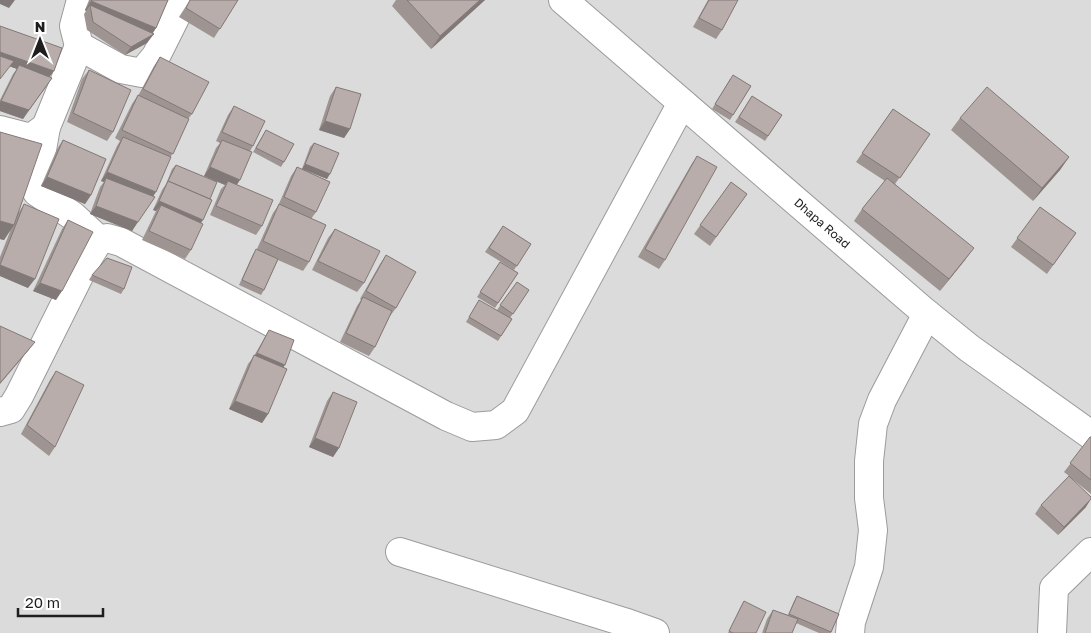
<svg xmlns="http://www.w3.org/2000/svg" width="1091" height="633" viewBox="0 0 1091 633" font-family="'Golos Text',sans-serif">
<rect width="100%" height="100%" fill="#eee8e5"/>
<rect fill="#dcdbdb" x="0" y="0" width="1091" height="633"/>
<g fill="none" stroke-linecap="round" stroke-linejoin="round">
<defs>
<g id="minor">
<path d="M81 0 74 26 79 46 121 69 142 73 156 56 184 0"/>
<path d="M46 127 36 184 37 192 73 216 99 240"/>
<path d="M0 130 31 138 46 127 79 46"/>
<path d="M0 412 11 409 19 396 88 258 99 240 107 238 121 242 446 416 472 427 496 425 515 411 682 103"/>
<path d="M400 552 624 622 655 633"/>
<path d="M850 633 851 622 869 567 873 530 869 498V461L873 424 882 400 927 314"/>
<path d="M1052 633 1054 588 1091 552"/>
</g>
<g id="tertiary">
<path id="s1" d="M563 0 927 314 969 348 1091 435"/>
</g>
</defs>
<use href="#minor" stroke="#9b9b9b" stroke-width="30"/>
<use href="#tertiary" stroke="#9b9b9b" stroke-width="30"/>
<use href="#minor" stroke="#fff" stroke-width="28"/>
<use href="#tertiary" stroke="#fff" stroke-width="28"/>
</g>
<g fill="#9e9592">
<path d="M89 0H168L156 28 147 43 125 55 87 30 84 14 86 11 85 10Z"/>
<path d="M190 0H238L214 38 179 17Z"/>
<path d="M396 0H485L431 49 392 6Z"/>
<path d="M708 0H738L722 30 716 39 693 27Z"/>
<path d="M0 26 49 77 23 119 0 111V100L13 74 17 69 10 66Z"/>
<path d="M160 57 192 114 188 119 153 196 132 231 90 214 100 187 104 182 101 181 117 146 120 141 115 138 132 104 138 95V96L154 66Z"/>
<path d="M89 70 113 132 107 141 67 122 82 79Z"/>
<path d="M730 79 751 86 730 120 712 109Z"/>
<path d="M336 87 350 129 344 138 319 130 330 96Z"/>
<path d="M752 96 782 115 765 141 735 122Z"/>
<path d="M234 106 253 146 250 151 237 184 262 226 256 235 210 215 221 189 225 185 204 176 216 148 220 143 216 141 228 115Z"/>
<path d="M893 109 930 134 895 184 965 260 940 291 854 221 862 209 885 181 856 162Z"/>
<path d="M960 118 1069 157 1060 170 1033 201 951 130Z"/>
<path d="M266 130 284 162 281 167 253 152Z"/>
<path d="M0 132 19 212 24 204 28 288 0 276V257L11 229 4 240 0 239Z"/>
<path d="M63 140 91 195 85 204 41 186 57 149Z"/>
<path d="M314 143 327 179 302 169 310 147Z"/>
<path d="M697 156 665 260 659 269 638 257 691 165Z"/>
<path d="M176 165 201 223 191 250 185 259 142 240 156 211 153 210 162 190 166 184 172 169Z"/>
<path d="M297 167 316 212 311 219 309 262 303 271 278 260 264 290 261 295 239 285 253 254 257 249 273 213 278 206 291 176Z"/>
<path d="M731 182 747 194 710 246 694 234Z"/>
<path d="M1040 207 1076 233 1047 274 1011 247Z"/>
<path d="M68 220 56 300 33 291 62 229Z"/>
<path d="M503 226 531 244 514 270 485 252Z"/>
<path d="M335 229 364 283 357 292 312 270 328 238Z"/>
<path d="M386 255 396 308 390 316 375 347 369 356 340 342 357 306 361 300 360 299 380 264Z"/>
<path d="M500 262 518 273 495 308 477 297Z"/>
<path d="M92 275 124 289 121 294 89 280Z"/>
<path d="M517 282 529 290 510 318 512 319 498 341 466 322 479 300 506 316 497 310Z"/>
<path d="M269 330 283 367 268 414 262 423 229 409 248 364 254 356Z"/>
<path d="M56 371 55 447 49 456 21 434 50 380Z"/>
<path d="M333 392 339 448 333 457 309 447 327 401Z"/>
<path d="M1091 437V494L1071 478 1086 507 1058 535 1035 514 1041 505 1069 476 1064 472Z"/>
<path d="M797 596 839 614 831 633H819L796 623 792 633H762L767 619 773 610 788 615 794 601Z"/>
<path d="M744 601 756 633H728L741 606Z"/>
</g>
<g fill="#817977">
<path d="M0 0H15L9 8 0 4Z"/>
<path d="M480 0H485L431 49 440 36Z"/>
<path d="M91 1 156 28 151 35 154 34 147 43 125 55 131 47 90 5 86 11 85 10Z"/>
<path d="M0 52 54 71 47 80 19 65 17 69 0 63Z"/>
<path d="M52 78 23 119 0 111V102L1 101Z"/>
<path d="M325 121 350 129 344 138 319 130Z"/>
<path d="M1069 157 1060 170 1033 201 1042 188Z"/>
<path d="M305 164 330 174 327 179 302 169Z"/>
<path d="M210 167 240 180 234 189 228 181 225 185 204 176Z"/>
<path d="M107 172 156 192 150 201 106 178 104 182 101 181Z"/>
<path d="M47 177 91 195 85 204 41 186Z"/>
<path d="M159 201 203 220 197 229 161 205 156 211 153 210Z"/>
<path d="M96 206 138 222 132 231 90 214Z"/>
<path d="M0 221 14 225 4 240 0 239Z"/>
<path d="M974 248 965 260 940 291 949 279Z"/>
<path d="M0 265 35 279 28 288 0 276Z"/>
<path d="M40 283 62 291 56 300 33 291Z"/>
<path d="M35 342 28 351 0 384V383Z"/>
<path d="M257 353 285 365 282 369 253 358Z"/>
<path d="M235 401 268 414 262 423 229 409Z"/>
<path d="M315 438 339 448 333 457 309 447Z"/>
<path d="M1091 499 1086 507 1058 535 1064 527Z"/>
</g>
<g fill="#b8adaa" stroke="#817977">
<path d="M92 0H168L156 28 91 1Z"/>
<path d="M190 0H238L220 29 186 8Z"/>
<path d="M407 0H480L440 36Z"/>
<path d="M709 0H738L722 30 699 18Z"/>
<path d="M90 5 154 34 131 47 93 22Z"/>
<path d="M0 26 62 48 54 71 0 52Z"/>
<path d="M0 56 14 61 0 79Z"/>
<path d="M160 57 209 82 192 114 143 89Z"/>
<path d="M19 65 52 78 29 110 1 101Z"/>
<path d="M89 70 131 90 113 132 73 113Z"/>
<path d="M733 75 751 86 733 115 715 104Z"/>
<path d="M336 87 361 94 350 129 325 121Z"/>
<path d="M987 87 1069 157 1042 188 960 118Z"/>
<path d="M138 95 189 119 173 154 122 130Z"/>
<path d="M752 96 782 115 768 136 739 117Z"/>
<path d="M234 106 265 121 253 146 222 132Z"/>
<path d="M893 109 930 134 900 178 862 153Z"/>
<path d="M266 130 294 144 284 162 256 148Z"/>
<path d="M0 132 42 144 14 225 0 221Z"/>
<path d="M123 137 171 157 156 192 107 172Z"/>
<path d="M63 140 106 159 91 195 47 177Z"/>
<path d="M222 140 252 152 240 180 210 167Z"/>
<path d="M314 143 339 153 330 174 305 164Z"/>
<path d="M697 156 717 167 665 260 645 249Z"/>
<path d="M176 165 217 182 210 199 168 181Z"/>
<path d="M297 167 330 182 316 212 284 197Z"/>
<path d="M106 178 155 197 138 222 96 206Z"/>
<path d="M887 178 974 248 949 279 862 209Z"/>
<path d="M168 181 212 200 203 220 159 201Z"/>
<path d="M228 181 273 200 262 226 216 206Z"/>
<path d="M731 182 747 194 716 237 700 225Z"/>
<path d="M24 204 59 219 35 279 0 265Z"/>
<path d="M279 204 326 225 309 262 263 241Z"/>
<path d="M161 205 203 224 191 250 149 231Z"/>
<path d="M1040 207 1076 233 1053 265 1017 238Z"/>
<path d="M68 220 93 232 62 291 40 283Z"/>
<path d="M503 226 531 244 517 266 489 248Z"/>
<path d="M335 229 380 251 364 283 318 261Z"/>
<path d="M256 249 278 259 264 290 242 280Z"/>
<path d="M386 255 416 272 396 308 366 291Z"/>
<path d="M107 258 132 267 124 289 92 275Z"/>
<path d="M500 262 518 273 498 303 480 292Z"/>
<path d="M517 282 529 290 513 314 500 305Z"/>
<path d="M363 297 392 311 375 347 346 333Z"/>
<path d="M479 300 512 319 501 336 469 317Z"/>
<path d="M0 326 35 342 0 383Z"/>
<path d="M269 330 294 340 285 365 257 353Z"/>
<path d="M254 355 287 369 268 414 235 401Z"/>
<path d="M56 371 84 385 55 447 27 425Z"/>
<path d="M333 392 357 402 339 448 315 438Z"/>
<path d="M1090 437H1091V480L1070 463Z"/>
<path d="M1069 476 1091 497V499L1064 527 1041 505Z"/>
<path d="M797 596 839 614 831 632 789 614Z"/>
<path d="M744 601 766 612 756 633H733L729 631Z"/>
<path d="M773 610 798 619 792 633H765Z"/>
</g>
<g text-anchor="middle" stroke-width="4" stroke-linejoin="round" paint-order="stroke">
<g font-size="12" fill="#1e1e1e" stroke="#fff">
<text dy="4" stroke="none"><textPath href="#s1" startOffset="342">Dhapa Road</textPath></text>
</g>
</g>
<g transform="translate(40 40)" stroke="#ffffff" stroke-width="4" paint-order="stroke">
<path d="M0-4L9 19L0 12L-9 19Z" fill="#1e1e1e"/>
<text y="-8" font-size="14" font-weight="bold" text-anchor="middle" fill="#1e1e1e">N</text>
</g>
<path d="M18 608v8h85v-8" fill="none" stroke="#1e1e1e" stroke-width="2.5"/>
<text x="25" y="608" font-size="15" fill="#1e1e1e" stroke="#ffffff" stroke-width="4" paint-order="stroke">20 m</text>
</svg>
